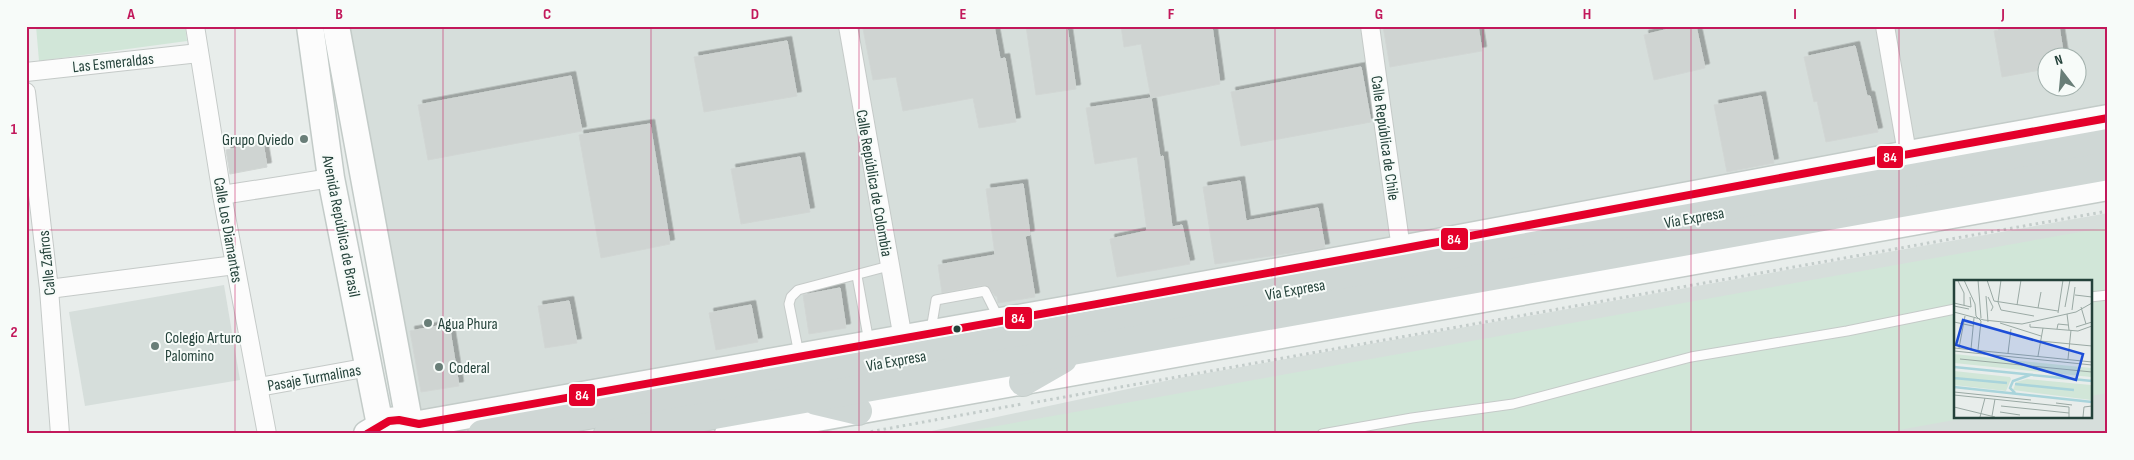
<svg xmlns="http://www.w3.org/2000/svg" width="2134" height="460" viewBox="0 0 2134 460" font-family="'Sofia Sans Condensed',sans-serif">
<defs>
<filter id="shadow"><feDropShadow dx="4.5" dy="-4.5" stdDeviation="0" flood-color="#0004"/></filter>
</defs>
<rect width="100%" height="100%" fill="#e8edeb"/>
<g fill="#d6dedb" fill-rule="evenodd">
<path d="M331 26H2108V137L456 434H403ZM2046 58H2076V88H2046Z"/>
<path d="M2108 213V434H918L1179 378ZM1955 281H2090V416H1955Z"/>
<path d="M224 285 240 380 85 406 69 312Z"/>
</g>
<g fill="#d1e6d8">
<path d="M36 26H185L187 41 39 61Z"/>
<path d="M2108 227V393L2090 396V281H1955V416H1976L1877 434H952Z"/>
</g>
<g fill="#cfd4d2" stroke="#d1d6d4" filter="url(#shadow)">
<path d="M880 26H994L1000 59 1005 58 1016 122 979 128 973 98 903 111 896 77 873 80 863 29Z"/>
<path d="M1026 26H1067L1076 89 1036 95Z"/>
<path d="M1121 26H1212L1220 84 1151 98 1141 44 1124 47Z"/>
<path d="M1383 26H1478L1482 51 1390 67Z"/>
<path d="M1681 26H1696L1705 68 1654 80 1644 35Z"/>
<path d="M2019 26H2059L2064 58H2046V69L2002 77 1994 31Z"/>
<path d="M787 41 797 96 704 112 694 57Z"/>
<path d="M1855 46 1867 96H1870L1878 132 1826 142 1817 101 1814 102 1804 57Z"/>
<path d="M1361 67 1371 122 1241 146 1231 92Z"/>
<path d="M571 76 582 131 428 160 418 105Z"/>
<path d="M1761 96 1774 163 1727 172 1714 105Z"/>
<path d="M1151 98 1160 157 1163 156 1172 227 1182 225 1190 264 1117 277 1110 239 1147 231 1137 157 1095 164 1086 108Z"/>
<path d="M650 124 670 244 601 258 579 135Z"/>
<path d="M263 143 267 167 230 174 226 150Z"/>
<path d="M800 157 810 212 741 224 731 169Z"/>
<path d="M1240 181 1246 221 1318 208 1325 248 1215 264 1203 187Z"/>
<path d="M1023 184 1030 235 1025 236 1035 297 998 303 997 296H995L988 286 984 285 942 293 938 265 995 255 986 189Z"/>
<path d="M840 288 846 328 809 334 803 295Z"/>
<path d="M569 301 577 343 545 348 538 306Z"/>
<path d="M751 305 758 342 716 350 709 313Z"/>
<path d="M449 324 459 386 421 392 410 331Z"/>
</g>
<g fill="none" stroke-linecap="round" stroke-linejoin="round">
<defs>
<g id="lane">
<path d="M857 276 869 342"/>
<path d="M2090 297 2108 295"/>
<path d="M931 330 936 300 985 291 999 319"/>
<path d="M799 354 789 304 791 297 798 290 889 266"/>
<path d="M1322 434 1412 418 1513 404 1691 357 1847 331 1955 309"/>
</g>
<g id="street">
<path d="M195 26 222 195 267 434"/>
<path d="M848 26 903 339"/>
<path d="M1370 26 1401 249"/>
<path d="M1885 26 1907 153"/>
<path d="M26 72 199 53"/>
<path d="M26 92 49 289 60 434"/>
<path d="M222 195 331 178"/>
<path d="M49 289 235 265"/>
<path d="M259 387 369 367"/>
</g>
<g id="secondary">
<path d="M310 26 331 178 380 425"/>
<path d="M336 26 409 421"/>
<path d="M367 434 389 421 399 420 419 424C744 366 1070 310 1395 250 1633 206 1870 160 2108 118"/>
<path d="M728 434 2108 187"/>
</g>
<g id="primary">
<path d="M1023 382 1063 359"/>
<path d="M816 401 858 411"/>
<path d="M482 434 2108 143"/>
<path d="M608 434 2108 166"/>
</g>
</defs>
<use href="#lane" stroke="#c5cac8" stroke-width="11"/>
<use href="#street" stroke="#c5cac8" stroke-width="20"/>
<use href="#secondary" stroke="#c3cbc8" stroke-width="29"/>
<use href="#primary" stroke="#c3ccc9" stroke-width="30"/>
<g stroke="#c3ccca" stroke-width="3" stroke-dasharray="2.5 4" stroke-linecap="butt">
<path d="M1031 403 2108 211"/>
<path d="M858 434 1022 404"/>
</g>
<use href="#lane" stroke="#fcfcfc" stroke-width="9"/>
<use href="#street" stroke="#fcfcfc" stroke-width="18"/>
<use href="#secondary" stroke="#fcfcfc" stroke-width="26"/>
<use href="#primary" stroke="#cfd7d5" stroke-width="28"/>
<defs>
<path id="bus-1" d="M367 434 389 421 399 420 419 424C744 366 1070 310 1395 250 1633 206 1870 160 2108 118"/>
</defs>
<use href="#bus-1" stroke="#f7fbf9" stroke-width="11"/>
<use href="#bus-1" stroke="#e4002b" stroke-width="8"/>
</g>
<path fill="none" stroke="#c2185b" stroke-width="1" stroke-opacity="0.55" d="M235 26V434M443 26V434M651 26V434M859 26V434M1067 26V434M1275 26V434M1483 26V434M1691 26V434M1899 26V434M26 230H2108"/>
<g fill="#697e78" stroke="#f7fbf9" stroke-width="2">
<circle cx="304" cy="139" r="5"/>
<circle cx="428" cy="323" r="5"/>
<circle cx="155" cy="346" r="5"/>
<circle cx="439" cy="367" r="5"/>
</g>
<circle fill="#24423a" stroke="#f7fbf9" stroke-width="2" cx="957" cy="329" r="4.5"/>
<g text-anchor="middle" stroke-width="4" stroke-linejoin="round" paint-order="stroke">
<g font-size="16" fill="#24423a" stroke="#f7fbf9">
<text transform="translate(113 62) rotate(-6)" y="6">Las Esmeraldas</text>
<text transform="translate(1386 138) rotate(82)" y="6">Calle República de Chile</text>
<text transform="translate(875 183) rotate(80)" y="6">Calle República de Colombia</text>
<text transform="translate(1694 217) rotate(-10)" y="6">Vía Expresa</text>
<text transform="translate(342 226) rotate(79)" y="6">Avenida República de Brasil</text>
<text transform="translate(229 230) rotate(80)" y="6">Calle Los Diamantes</text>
<text transform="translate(46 263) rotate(-96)" y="6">Calle Zafiros</text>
<text transform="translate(1295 289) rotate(-10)" y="6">Vía Expresa</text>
<text transform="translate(896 360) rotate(-10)" y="6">Vía Expresa</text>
<text transform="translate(314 377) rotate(-10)" y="6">Pasaje Turmalinas</text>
</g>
<g font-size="16" fill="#24423a" stroke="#f7fbf9" text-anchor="start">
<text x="294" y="145" text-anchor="end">Grupo Oviedo</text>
<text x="438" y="329">Agua Phura</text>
<text x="165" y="343">Colegio Arturo<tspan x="165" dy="18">Palomino</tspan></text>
<text x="449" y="373">Coderal</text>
</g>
</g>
<g transform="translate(1954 280)">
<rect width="138" height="138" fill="#e8edeb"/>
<path d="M0 74 137 88V97L0 83ZM0 91 56 97 57 99 52 111 0 105ZM73 99 137 105V120L59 110 62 102Z" fill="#d1e6d8"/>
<path fill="none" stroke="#a9d4db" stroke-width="2.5" d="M0 87 138 101M0 98 53 103M61 104 120 110M0 107 138 122M61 113 56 108 59 101 76 95"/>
<path fill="none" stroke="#9aa9a4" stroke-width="1" d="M10 0 21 24 22 36 27 41 24 70M24 0 27 38M33 0 40 21 104 31M47 0 44 22 47 30 80 36M4 1 10 13V25M121 15 138 17M32 16 34 42M34 17 39 27 37 31M0 23 17 27 16 17M63 25 67 0M0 26 15 29M111 27 116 0M127 27 132 44M84 28 87 12M118 30 121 7M0 32 30 40 68 44 122 32 138 23M104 33 109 0M113 34 115 50M0 42 19 46M46 43 87 56M76 44V47L124 51 138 46M122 47 138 42M103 49 104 44 114 45M86 61 138 66M0 68 138 82M5 68 11 36M17 69 20 38M0 71 138 85M54 73 57 49M84 76 89 48M6 79 138 92M114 79 117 50M0 112 77 120M0 115 115 127V137M102 123 118 125M47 126 115 133M0 127 41 137M46 132 66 135M38 136 41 119M26 137 31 118M129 137 130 127 138 126"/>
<path fill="#1d4ed8" fill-opacity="0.15" stroke="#1d4ed8" stroke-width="2.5" d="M9 40 129 74 122 100 2 65Z"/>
<rect width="138" height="138" fill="none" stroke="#24423a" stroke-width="2.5"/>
</g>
<g stroke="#f7fbf9" stroke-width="2">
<rect x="1876" y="145" width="28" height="24" rx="5" fill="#e4002b"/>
<rect x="1440" y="227" width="29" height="24" rx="5" fill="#e4002b"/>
<rect x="1004" y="306" width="29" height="24" rx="5" fill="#e4002b"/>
<rect x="568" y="383" width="28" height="24" rx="5" fill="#e4002b"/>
</g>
<g font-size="14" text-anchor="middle" font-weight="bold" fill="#fff">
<text x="1890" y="162">84</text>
<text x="1454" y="244">84</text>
<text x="1018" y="323">84</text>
<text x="582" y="400">84</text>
</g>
<rect width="2134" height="460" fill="none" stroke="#f7fbf9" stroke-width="55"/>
<g transform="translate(2062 72) rotate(344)"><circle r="24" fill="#f7fbf9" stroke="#a3b1ad"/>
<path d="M0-4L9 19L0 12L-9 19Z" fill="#697e78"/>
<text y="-8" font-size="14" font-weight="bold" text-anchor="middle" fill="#24423a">N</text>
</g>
<rect x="28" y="28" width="2078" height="404" fill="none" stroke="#c2185b" stroke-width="2"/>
<g font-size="16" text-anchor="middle" font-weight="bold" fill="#c2185b">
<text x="131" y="19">A</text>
<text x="339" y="19">B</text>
<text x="547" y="19">C</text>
<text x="755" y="19">D</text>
<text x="963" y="19">E</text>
<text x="1171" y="19">F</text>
<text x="1379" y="19">G</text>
<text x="1587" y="19">H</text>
<text x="1795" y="19">I</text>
<text x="2003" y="19">J</text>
<text x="14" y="134">1</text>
<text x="14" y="337">2</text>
</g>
</svg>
